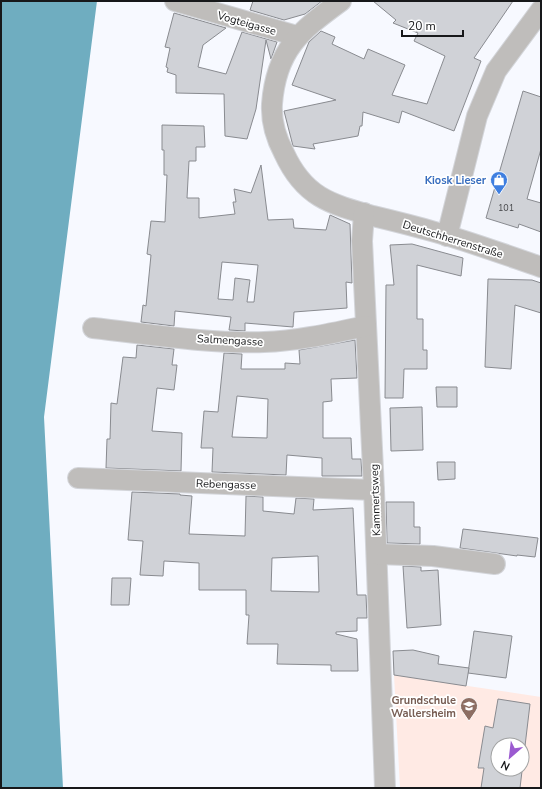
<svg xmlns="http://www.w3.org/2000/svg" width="542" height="789" viewBox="0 0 542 789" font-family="'Nunito Sans',sans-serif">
<rect width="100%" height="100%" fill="#f7f9ff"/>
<path fill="#ffeae4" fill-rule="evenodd" d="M394 675 541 697V788H400ZM498 745H522V769H498Z"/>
<path fill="#6fadc0" d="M1 1H97L44 417 63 788H1Z"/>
<g fill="#d0d2d7" stroke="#898b90" fill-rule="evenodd">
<path d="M253 1H322L305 14 284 20 250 10Z"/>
<path d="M373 1H513L474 58 481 61 454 131 402 111 399 123 363 112 362 126H360L358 136 313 144 315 149 293 146 284 111 336 100 292 85 309 42 321 31 335 37 332 44 364 59 368 49 405 65 392 95 427 104 445 56 414 41 418 33 393 23 396 20Z"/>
<path d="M174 13 226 28 203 45 198 67 226 74 242 32 277 42 271 59 266 40 256 109 247 139 225 136 224 94 176 93V75L167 72 168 68 166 67 170 48 165 47Z"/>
<path d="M523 91 541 97V149L527 199 541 203V232L519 224 518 228 486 218Z"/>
<path d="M162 125 204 126 205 147H196V161H189L187 198H199V218L235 214 233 202H236L234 189 251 193 261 165 268 220 293 219 294 228 326 230 330 215 350 224 352 283 346 282 347 308 294 312 293 327 245 323V331L229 330 231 317 175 311 174 326 141 322 143 305 146 306 151 255 147 254 151 221 165 222 167 175H164V150H162ZM222 262 258 265 254 302H247L250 280 235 278 233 300 218 299Z"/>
<path d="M412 244 463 258 461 276 417 265V319H423V350H427V369H404L403 398H385L386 285H394L390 245Z"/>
<path d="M488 279 532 280 541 283V313L515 305 511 369 485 367Z"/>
<path d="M355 340 357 378 331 379 332 401 323 402V438H351L352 459H361L362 476H322V458L287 455 286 475 212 472 213 448H201L204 411 218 412 224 353 242 354 241 369H285V363L300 364 299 350ZM237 396 268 399 267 438 232 437Z"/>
<path d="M137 345 174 349 172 365H177L174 390 157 388 152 431 182 433 181 471 106 468 107 439H110L111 403 117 404 123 357 136 358Z"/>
<path d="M436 387H457V407H437Z"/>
<path d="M422 407 423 450 391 451 390 408Z"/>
<path d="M437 462H455V479L438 480Z"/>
<path d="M132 492 180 494V495L192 496 189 534 245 536 246 496 263 497V511L294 514 296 498 314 499 313 510 353 508 357 595H366L367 618H357V631L336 632V634L357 639 358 671H331V665L277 664 278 644H247L249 615H246V590H199V563L164 561 163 576 140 575 143 541 128 540ZM318 556 319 592 271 591 272 558Z"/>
<path d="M386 502H414V527H420V544L387 543Z"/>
<path d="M463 529 538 538 535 557 517 555V556L460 548Z"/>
<path d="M403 566 421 567V571L438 570 441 625 407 628Z"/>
<path d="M112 578H131L129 605H111Z"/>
<path d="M474 631 512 636 506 678 468 673Z"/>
<path d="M413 650 439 656 438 664 469 668 466 686 394 675 393 651Z"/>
<path d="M498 699 530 704 520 788H481L484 768H478L485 726 493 728ZM498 745H522V769H498Z"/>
</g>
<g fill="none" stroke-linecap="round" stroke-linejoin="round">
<defs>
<g id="minor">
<path d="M175 1 297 36"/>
<path d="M341 1C300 31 276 50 272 104 271 121 276 138 284 153 304 197 330 204 373 216 394 221 414 226 435 232 471 242 506 255 541 267"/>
<path d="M364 213 362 241 374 490 385 788"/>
<path d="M447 236 477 116 496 71 541 10"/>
<path d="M93 328C149 334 207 344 264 342 298 341 333 333 366 326"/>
<path d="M78 478 374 490"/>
<path d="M377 554 433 556 495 564"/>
</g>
</defs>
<use href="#minor" stroke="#d3d5da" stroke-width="22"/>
<use href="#minor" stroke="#bfbdbb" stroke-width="20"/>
</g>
<defs>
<symbol id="shop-pin" viewBox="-11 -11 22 30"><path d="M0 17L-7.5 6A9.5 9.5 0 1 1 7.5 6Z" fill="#3f7fe0" stroke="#fff"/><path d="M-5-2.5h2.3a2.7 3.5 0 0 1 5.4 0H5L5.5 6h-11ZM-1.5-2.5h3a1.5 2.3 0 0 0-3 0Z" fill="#fff"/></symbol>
<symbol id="school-pin" viewBox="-11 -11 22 30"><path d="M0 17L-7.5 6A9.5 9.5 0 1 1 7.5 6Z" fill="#8d6e63" stroke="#fff"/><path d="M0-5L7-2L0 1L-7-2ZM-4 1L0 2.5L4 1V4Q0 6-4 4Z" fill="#fff"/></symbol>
</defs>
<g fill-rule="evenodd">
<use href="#shop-pin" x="489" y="170" width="20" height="27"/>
<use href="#school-pin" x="459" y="696" width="20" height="27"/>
</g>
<g text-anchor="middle" stroke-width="3.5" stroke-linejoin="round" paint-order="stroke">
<g font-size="9" fill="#454649">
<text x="506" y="211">101</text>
</g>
<g font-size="11" fill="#17181a" stroke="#fff">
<text transform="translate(247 23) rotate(16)" y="4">Vogteigasse</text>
<text transform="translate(453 239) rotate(17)" y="4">Deutschherrenstraße</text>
<text transform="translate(230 340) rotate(3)" y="4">Salmengasse</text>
<text transform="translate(226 484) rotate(2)" y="4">Rebengasse</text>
<text transform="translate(375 500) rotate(-92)" y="4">Kammertsweg</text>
</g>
<g font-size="11" font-weight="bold" fill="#366cbe" stroke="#fff" text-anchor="end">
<text x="486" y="184">Kiosk Lieser</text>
</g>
<g font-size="11" font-weight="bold" fill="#785e54" stroke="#fff" text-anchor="end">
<text x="456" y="704">Grundschule<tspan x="456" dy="13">Wallersheim</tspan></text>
</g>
</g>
<rect width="542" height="789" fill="none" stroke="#17181a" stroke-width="4"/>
<g transform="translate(510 757) rotate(208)"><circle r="19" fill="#ffffff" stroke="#a2a3a3"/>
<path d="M0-3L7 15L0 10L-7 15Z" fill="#9b5ad0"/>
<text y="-6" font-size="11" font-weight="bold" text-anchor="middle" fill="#17181a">N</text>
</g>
<path d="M402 30v6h61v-6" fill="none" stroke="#17181a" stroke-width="2"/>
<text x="408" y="30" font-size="12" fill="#17181a" stroke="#ffffff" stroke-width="3" paint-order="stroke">20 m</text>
</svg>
